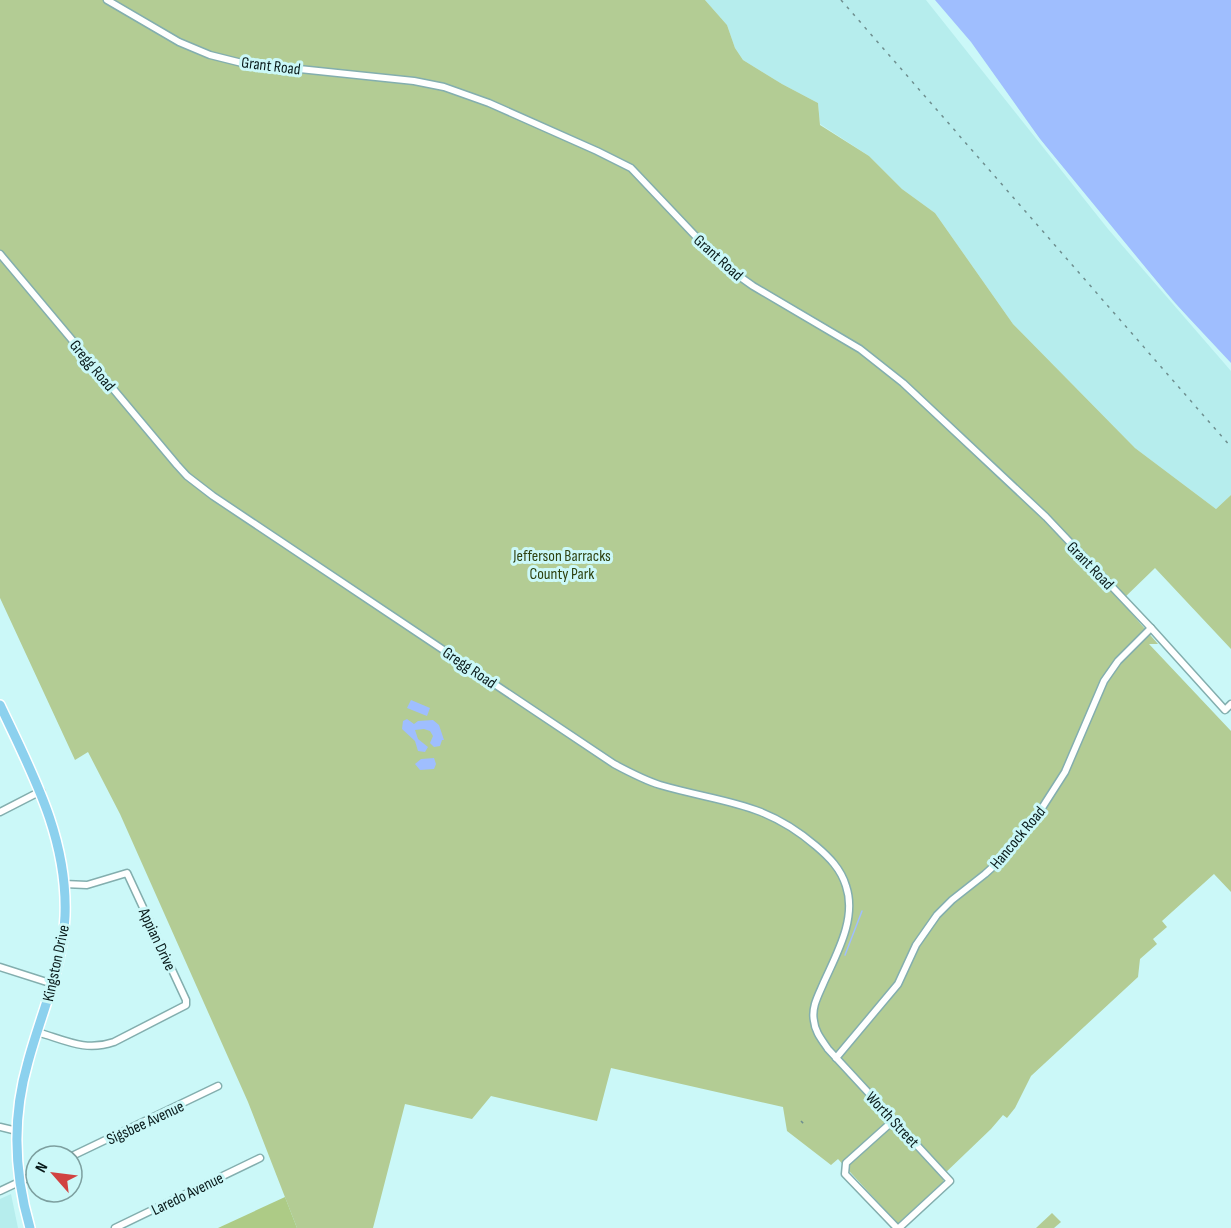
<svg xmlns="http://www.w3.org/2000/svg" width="1231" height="1228" viewBox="0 0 1231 1228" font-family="'Sofia Sans Condensed',sans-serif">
<rect width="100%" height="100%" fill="#cbf8f8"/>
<g fill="#b6eded">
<path d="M705 0H929L1134 253 1231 368V495L1216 509 1135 448 1013 324 935 213 902 189 869 156 820 124 818 103 782 84 743 60 735 48 727 25Z"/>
<path d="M11 1194 18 1228H0V1199Z"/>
</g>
<g fill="#b3cc94">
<path d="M0 0H705L727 25 735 48 743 60 782 84 818 103 820 125 869 156 902 189 935 213 1013 324 1135 448 1216 509 1231 495V649L1155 568 1121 601 1158 644H1149L1231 731V892L1214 874 1162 921 1167 927 1153 939 1157 944 1140 959 1138 977 1031 1076 1015 1108 1007 1118 1003 1115 991 1129 942 1176 944 1179 943 1182 898 1224 838 1159 831 1165 787 1131 783 1107 611 1068 597 1121 491 1096 472 1119 405 1104 373 1228H297L248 1102 120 814 88 752 75 760 0 598Z"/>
<path d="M1052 1213 1061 1222 1054 1228H1036Z"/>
</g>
<path fill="#adcb86" d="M285 1197 297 1228H218Z"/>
<g fill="#9fbefe">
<path d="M929 0H1231V368L1110 227Z"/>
<path d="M411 700 430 708 427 716 407 708Z"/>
<path d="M407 719 414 724 418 721 433 720 439 725 444 740H442L440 746 434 747 430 743 433 736 430 731 424 729 415 730 418 739 428 747 425 752 418 751 415 741 402 729 403 721Z"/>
<path d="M434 758 436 764 434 769 420 770 415 764 421 759Z"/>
</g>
<path fill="#cbf8f8" d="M926 0H935L971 42 1040 139 1173 301 1231 363V371L1108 229Z"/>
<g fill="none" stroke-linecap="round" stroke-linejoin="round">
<path stroke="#9fbefe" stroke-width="1.5" d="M845 955 862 911"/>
<defs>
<g id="minor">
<path d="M107 0 179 42 210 55 242 63 414 81 444 87 489 103 597 151 631 168 722 264 753 286 860 349 903 383 1046 517 1151 628 1225 710 1231 704"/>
<path d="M0 254 177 465 187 476 213 496 614 764C629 772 644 780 660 785 722 803 764 801 816 846 829 857 841 869 846 886 857 918 837 953 824 982 819 994 811 1007 814 1021 815 1032 822 1040 828 1049L950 1181 899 1228"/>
<path d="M0 812 41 791"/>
<path d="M0 967 53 984"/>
<path d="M37 1032C65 1040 85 1052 114 1042L186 1005V1000L127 873 87 885 64 884"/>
<path d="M836 1058 898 984 916 945 937 915 952 900 985 874 1006 855 1033 822 1065 772 1104 681 1118 661 1151 628"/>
<path d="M894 1120 846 1163 845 1174 897 1228"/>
<path d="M0 1127 17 1131"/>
<path d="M72 1156 218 1086"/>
<path d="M0 1191 36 1174"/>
<path d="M115 1228 260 1158"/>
</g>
<path id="primary" d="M0 705C32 773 68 838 65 916 63 967 41 1013 28 1062 12 1117 14 1173 30 1228"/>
</defs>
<use href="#minor" stroke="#83aeae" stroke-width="9"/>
<use href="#primary" stroke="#fff" stroke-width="12"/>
<use href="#minor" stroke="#fff" stroke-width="6"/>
<use href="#primary" stroke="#8cd1ee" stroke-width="9"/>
<g stroke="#6f8f8f" stroke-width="1.5" stroke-dasharray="3 6" stroke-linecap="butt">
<path d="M841 0 1231 447"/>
<path d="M801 1121 807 1127"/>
</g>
</g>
<g text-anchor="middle" stroke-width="6" stroke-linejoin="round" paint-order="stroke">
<g font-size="16" fill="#091a1a" stroke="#cbf8f8">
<text transform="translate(271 65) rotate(7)" y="6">Grant Road</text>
<text transform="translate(719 257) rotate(42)" y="6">Grant Road</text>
<text transform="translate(93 365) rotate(50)" y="6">Gregg Road</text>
<text transform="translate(1091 565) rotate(46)" y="6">Grant Road</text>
<text transform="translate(470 667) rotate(34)" y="6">Gregg Road</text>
<text transform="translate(1017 837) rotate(-50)" y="6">Hancock Road</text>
<text transform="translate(158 939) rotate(65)" y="6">Appian Drive</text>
<text transform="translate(55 963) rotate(-78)" y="6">Kingston Drive</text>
<text transform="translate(893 1119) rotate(47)" y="6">Worth Street</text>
<text transform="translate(145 1122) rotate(-25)" y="6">Sigsbee Avenue</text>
<text transform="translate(187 1193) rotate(-26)" y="6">Laredo Avenue</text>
</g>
<g font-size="16" fill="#2e410f" stroke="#cbf8f8">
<text x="562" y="561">Jefferson Barracks<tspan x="562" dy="18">County Park</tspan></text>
</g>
</g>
<g transform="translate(54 1174) rotate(298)"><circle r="28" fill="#cbf8f8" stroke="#7d9f9f" stroke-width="1.5"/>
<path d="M0-4.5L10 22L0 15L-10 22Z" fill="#d14241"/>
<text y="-9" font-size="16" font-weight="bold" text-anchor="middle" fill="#091a1a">N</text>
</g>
</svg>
